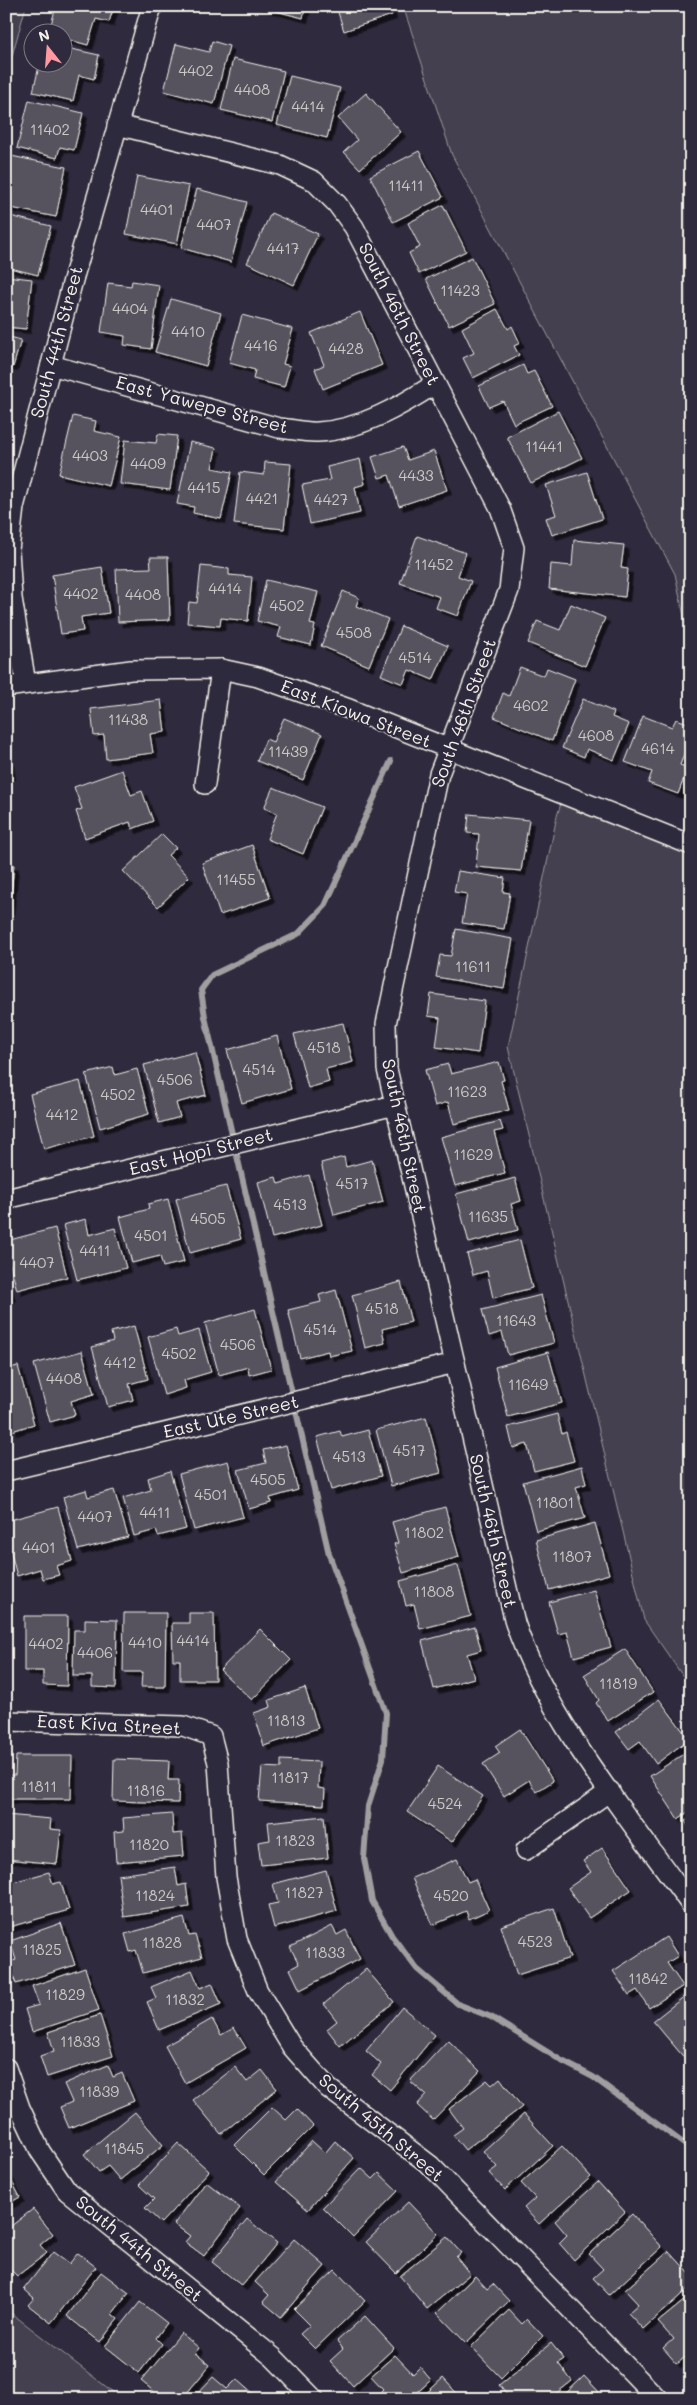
<svg xmlns="http://www.w3.org/2000/svg" width="697" height="2405" viewBox="0 0 697 2405" font-family="Mali,sans-serif">
<defs>
<filter id="shadow"><feDropShadow dx="4.5" dy="4.5" stdDeviation="0" flood-color="#0009"/></filter>
</defs>
<rect width="100%" height="100%" fill="#2f2a3d"/>
<filter id="ink" filterUnits="userSpaceOnUse"><feTurbulence type="fractalNoise" baseFrequency=".02" numOctaves="2"/><feDisplacementMap in="SourceGraphic" scale="10" xChannelSelector="R" yChannelSelector="G"/><feConvolveMatrix kernelMatrix="1 2 1 2 8 2 1 2 1" color-interpolation-filters="sRGB"/></filter>
<g filter="url(#ink)">
<g fill="#454050" stroke="#9c989c">
<path d="M6 6H26L6 77Z"/>
<path d="M403 6H691V649L675 574 452 155Z"/>
<path d="M564 794 691 845V1688L644 1620 508 1047 557 816Z"/>
<path d="M6 2309 122 2399H6Z"/>
</g>
<g fill="none" stroke-linecap="round" stroke-linejoin="round">
<path stroke="#a19ea0" stroke-width="6" d="M391 761 325 906 298 934 212 975 201 990 205 1017 329 1554 386 1713 383 1759 368 1806 364 1858 372 1901 392 1936 417 1969 458 2004 491 2017 562 2061 593 2077 691 2149"/>
</g>
<g fill="#56525f" stroke="#f4f1e8" filter="url(#shadow)">
<path d="M56 6H114L109 22 96 19 88 45 62 38V32H49Z"/>
<path d="M256 6H306L303 18Z"/>
<path d="M336 6H390L392 15 344 31Z"/>
<path d="M212 41 229 46 214 104 164 91 176 44 209 52Z"/>
<path d="M62 47 99 55 94 79 79 75 73 101 33 92 40 62H62Z"/>
<path d="M233 59 284 71 272 122 221 110Z"/>
<path d="M290 76 340 88 327 138 277 125Z"/>
<path d="M366 93 401 132 360 169 344 152 357 140 338 118Z"/>
<path d="M29 100 83 113 74 150 60 147 57 158 17 148Z"/>
<path d="M419 151 443 197 393 222 370 176Z"/>
<path d="M11 156 66 167 56 217 6 207V178Z"/>
<path d="M137 176 189 186 177 244 126 234Z"/>
<path d="M197 189 247 202 231 262 181 248Z"/>
<path d="M443 205 466 251 419 274 409 253 420 247 408 223Z"/>
<path d="M271 213 318 234 294 285 247 263Z"/>
<path d="M6 215 51 226 38 275 6 267Z"/>
<path d="M472 257 495 304 449 326 426 279Z"/>
<path d="M6 276 32 279 26 329 6 327Z"/>
<path d="M132 281 159 285 151 349 124 345 125 336 101 332 108 283 131 286Z"/>
<path d="M171 299 221 313 206 366 155 352Z"/>
<path d="M497 309 508 329 512 326 520 343 514 346 519 355 473 378 463 358 474 353 462 328Z"/>
<path d="M360 312 382 365 323 389 315 369 324 365 311 333Z"/>
<path d="M242 315 293 329 283 364 290 366 284 387 253 379 255 370 229 363Z"/>
<path d="M6 336 21 340 13 367 6 365Z"/>
<path d="M523 365 527 374 534 371 552 406 514 424 503 401 489 407 479 386Z"/>
<path d="M558 411 582 458 531 483 507 437Z"/>
<path d="M73 416 96 421 94 431 121 437 109 486 59 474Z"/>
<path d="M158 434 177 436 170 490 120 484 125 440 156 443Z"/>
<path d="M190 442 216 448 212 468 232 472 221 519 193 513 194 507 177 504Z"/>
<path d="M403 447 408 460 434 451 447 490 399 506 389 475 379 478 372 457Z"/>
<path d="M360 459 365 484 355 487 360 513 310 524 302 485 330 480 327 467Z"/>
<path d="M265 462 291 464 284 529 234 524 240 472 264 475Z"/>
<path d="M587 472 602 519 552 535 546 518 556 515 546 485Z"/>
<path d="M417 536 466 553 458 576 471 581 458 616 436 608 440 597 400 583Z"/>
<path d="M574 540 624 545 621 568 628 569 625 597 549 589 551 564 572 566Z"/>
<path d="M150 557H168L170 620 118 622 116 569 151 568Z"/>
<path d="M201 566 229 569V575L252 577 248 621 221 618 220 626 187 623 189 602 197 603Z"/>
<path d="M102 567 109 613 81 617 83 631 61 634 52 575Z"/>
<path d="M266 580 318 592 310 624 315 625 311 645 278 637 281 627 257 621Z"/>
<path d="M343 591 359 598 356 606 388 619 369 666 321 646Z"/>
<path d="M571 604 605 618 585 666 528 643 537 621 560 630Z"/>
<path d="M401 626 448 646 433 680 409 670 403 684 381 675Z"/>
<path d="M520 667 544 676 547 668 575 679 552 741 494 717 503 693 509 696Z"/>
<path d="M583 699 614 712 612 717 629 724 614 760 587 749 584 757 562 748Z"/>
<path d="M161 700 165 732 150 734 153 753 106 759 104 735 94 736 91 709Z"/>
<path d="M643 716 672 727 676 719 691 724V736L680 765 688 768 678 794 648 783 652 772 625 762Z"/>
<path d="M284 718 322 734 303 780 257 761 266 739 273 742Z"/>
<path d="M6 745 11 775 6 776Z"/>
<path d="M122 770 131 795 142 791 153 821 132 829 130 822 85 838 76 811 82 809 74 787Z"/>
<path d="M273 787 322 807 303 854 267 839 277 813 264 808Z"/>
<path d="M469 814 529 820 521 871 476 867 479 834 467 833Z"/>
<path d="M162 834 176 848 168 855 189 877 158 907 123 871Z"/>
<path d="M252 845 270 898 220 915 202 863Z"/>
<path d="M6 864 14 865 9 911H6Z"/>
<path d="M458 871 505 878 503 892 510 893 504 929 462 923 467 894 454 892Z"/>
<path d="M456 929 513 939 504 989 436 977 440 955 451 956Z"/>
<path d="M431 994 485 1001 478 1053 436 1047 440 1018 428 1016Z"/>
<path d="M343 1023 353 1062 326 1069 329 1082 308 1088 294 1034Z"/>
<path d="M277 1036 291 1089 242 1103 227 1050Z"/>
<path d="M195 1052 206 1095 176 1103 180 1117 159 1123 144 1065Z"/>
<path d="M499 1062 504 1080 501 1081 509 1110 454 1124 448 1102 435 1106 425 1070 448 1064 451 1074Z"/>
<path d="M113 1067 115 1075 137 1069 149 1114 100 1128 86 1074Z"/>
<path d="M80 1081 94 1136 44 1149 30 1094Z"/>
<path d="M500 1121 503 1130 494 1132 505 1173 455 1186 441 1137Z"/>
<path d="M344 1157 346 1167 372 1160 383 1202 334 1215 321 1163Z"/>
<path d="M309 1175 322 1225 272 1238 258 1182 276 1177 278 1184Z"/>
<path d="M515 1178 521 1201 511 1204 518 1230 469 1243 456 1194Z"/>
<path d="M226 1186 241 1239 190 1253 176 1199Z"/>
<path d="M168 1199 184 1262 163 1267 160 1256 132 1263 120 1217 149 1209 148 1204Z"/>
<path d="M86 1219 89 1235 115 1228 126 1268 77 1280 63 1225Z"/>
<path d="M55 1228 67 1277 17 1290 6 1250V1241Z"/>
<path d="M520 1240 532 1288 493 1298 487 1271 473 1275 467 1254Z"/>
<path d="M6 1280 11 1297 6 1298Z"/>
<path d="M401 1282 411 1322 382 1329 385 1343 365 1348 352 1295Z"/>
<path d="M336 1290 352 1351 329 1356 328 1351 300 1358 288 1310 321 1302 319 1295Z"/>
<path d="M541 1295 554 1343 508 1355 502 1332 489 1336 482 1310Z"/>
<path d="M255 1309 271 1369 249 1375 248 1367 219 1375 205 1323Z"/>
<path d="M134 1326 148 1379 129 1384 133 1400 108 1407 92 1347 113 1341 111 1332Z"/>
<path d="M176 1329 178 1336 199 1330 211 1372 184 1380 186 1388 164 1395 148 1337Z"/>
<path d="M82 1351 94 1394 71 1401 75 1415 50 1422 34 1364Z"/>
<path d="M548 1352 562 1403 508 1417 495 1367Z"/>
<path d="M18 1366 34 1424 12 1431 10 1423 6 1424V1369Z"/>
<path d="M557 1414 562 1434 566 1432 574 1461 534 1471 527 1444 513 1448 508 1427Z"/>
<path d="M426 1417 441 1473 391 1486 376 1430Z"/>
<path d="M368 1430 381 1476 331 1490 317 1437 340 1431 342 1437Z"/>
<path d="M286 1445 298 1490 270 1498 271 1503 249 1509 238 1470 266 1463 263 1450Z"/>
<path d="M228 1461 243 1517 194 1530 179 1474Z"/>
<path d="M582 1466 586 1484 576 1487 585 1518 536 1531 523 1482Z"/>
<path d="M170 1471 186 1529 158 1536 156 1530 134 1536 123 1498 151 1490 148 1478Z"/>
<path d="M86 1490 88 1497 114 1490 128 1537 78 1550 63 1497Z"/>
<path d="M58 1507 72 1561 56 1566 59 1575 43 1579 40 1569 17 1576 6 1534V1521Z"/>
<path d="M445 1507 459 1557 403 1573 394 1544 398 1543 392 1522Z"/>
<path d="M595 1523 609 1574 549 1590 536 1540Z"/>
<path d="M458 1565 471 1616 420 1629 414 1604 406 1606 400 1581Z"/>
<path d="M594 1590 611 1647 574 1657 567 1632 558 1634 549 1602Z"/>
<path d="M124 1613H166L165 1687H141L142 1672H123Z"/>
<path d="M189 1613H214L215 1680H180V1660H173L172 1623H189Z"/>
<path d="M24 1616H68L67 1686 43 1685V1671H24Z"/>
<path d="M85 1619 117 1620 116 1688 92 1687V1676H73L74 1630H85Z"/>
<path d="M475 1627 481 1650 467 1654 474 1678 434 1689 422 1641Z"/>
<path d="M260 1629 291 1660 252 1700 220 1670Z"/>
<path d="M625 1649 653 1692 608 1721 596 1703 599 1700 584 1675Z"/>
<path d="M305 1688 318 1728 264 1746 254 1713 271 1707 269 1700Z"/>
<path d="M659 1699 689 1739 656 1764 640 1741 629 1749 616 1732Z"/>
<path d="M520 1729 553 1781 536 1792 529 1780 504 1796 483 1764 500 1753 495 1746Z"/>
<path d="M691 1749V1810L678 1819 650 1776Z"/>
<path d="M16 1756H72L71 1799H6V1775H15Z"/>
<path d="M114 1759 169 1761 168 1780H179L178 1803 113 1801Z"/>
<path d="M281 1760 319 1762 318 1788 325 1789 324 1805 259 1801 262 1767 281 1768Z"/>
<path d="M438 1766 483 1796 452 1842 407 1812Z"/>
<path d="M172 1814 173 1834 182 1833 184 1856 116 1862 114 1832 124 1831 123 1818Z"/>
<path d="M6 1815 51 1819 50 1829 61 1830 57 1864 6 1859Z"/>
<path d="M324 1816 328 1858 261 1865 258 1842 270 1840 268 1822Z"/>
<path d="M691 1818V1831L685 1821Z"/>
<path d="M602 1848 631 1890 589 1918 568 1888 591 1872 583 1861Z"/>
<path d="M457 1859 468 1882 475 1879 489 1910 469 1919 466 1911 433 1925 412 1878Z"/>
<path d="M175 1867 178 1886 186 1884 189 1907 124 1917 118 1875Z"/>
<path d="M326 1870 337 1911 274 1928 268 1905 278 1903 273 1884Z"/>
<path d="M49 1872 53 1884 61 1882 69 1910 6 1928V1903L8 1902 6 1884Z"/>
<path d="M554 1908 570 1958 517 1975 501 1926Z"/>
<path d="M184 1918 189 1936 195 1935 202 1957 143 1973 136 1950 130 1952 125 1934Z"/>
<path d="M61 1923 75 1965 16 1984 9 1962 16 1960 10 1941Z"/>
<path d="M332 1926 337 1935 346 1930 360 1959 300 1990 290 1969 299 1964 290 1947Z"/>
<path d="M666 1937 678 1956 667 1963 683 1986 649 2008 637 1990 629 1995 613 1971Z"/>
<path d="M85 1968 99 2010 32 2032 25 2009 39 2005 32 1986Z"/>
<path d="M366 1969 394 2002 340 2046 327 2029 337 2021 324 2004Z"/>
<path d="M192 1970 200 1988 212 1983 221 2004 159 2030 147 2002 156 1998 151 1987Z"/>
<path d="M686 1995 691 2001V2057L687 2061 653 2021Z"/>
<path d="M402 2007 435 2035 390 2090 372 2075 381 2064 366 2051Z"/>
<path d="M100 2015 113 2056 47 2077 40 2056 54 2051 48 2032Z"/>
<path d="M212 2019 221 2035 234 2028 246 2048 185 2083 165 2046Z"/>
<path d="M448 2040 480 2071 433 2120 417 2105 426 2095 410 2081Z"/>
<path d="M108 2065 113 2077 122 2073 134 2101 69 2128 60 2107 72 2102 64 2084Z"/>
<path d="M235 2067 247 2082 262 2070 277 2089 221 2134 193 2100Z"/>
<path d="M500 2078 522 2107 465 2150 453 2135 463 2128 449 2109 487 2080 492 2085Z"/>
<path d="M272 2107 286 2120 297 2109 313 2126 264 2175 234 2145Z"/>
<path d="M135 2112 163 2145 120 2180 108 2166 99 2172 84 2154Z"/>
<path d="M524 2114 553 2146 505 2190 489 2173 497 2167 483 2151Z"/>
<path d="M312 2141 325 2153 335 2141 354 2158 308 2210 276 2182Z"/>
<path d="M178 2143 209 2171 161 2223 145 2208 154 2199 139 2185Z"/>
<path d="M562 2146 591 2177 539 2224 524 2208 535 2198 521 2183Z"/>
<path d="M361 2168 373 2179 379 2173 398 2191 353 2237 323 2207Z"/>
<path d="M8 2174 20 2197 6 2205V2175Z"/>
<path d="M206 2182 240 2208 204 2256 185 2242 190 2236 174 2224Z"/>
<path d="M598 2182 625 2212 574 2260 559 2243 567 2235 555 2221Z"/>
<path d="M408 2202 438 2234 396 2273 366 2242Z"/>
<path d="M33 2209 53 2234 40 2245 47 2253 17 2276 6 2265V2230Z"/>
<path d="M632 2214 662 2247 609 2295 593 2278 603 2269 589 2254Z"/>
<path d="M247 2219 277 2243 242 2286 212 2262Z"/>
<path d="M447 2237 461 2253 456 2257 470 2274 427 2309 400 2276Z"/>
<path d="M294 2239 325 2266 281 2317 263 2302 269 2295 255 2282Z"/>
<path d="M669 2251 691 2275V2286L643 2329 628 2313 638 2304 625 2290Z"/>
<path d="M53 2252 69 2264 78 2253 96 2267 51 2323 28 2305 34 2298 24 2289Z"/>
<path d="M335 2270 365 2301 315 2349 300 2334 310 2325 294 2309Z"/>
<path d="M101 2272 129 2293 112 2314 118 2319 100 2342 67 2316Z"/>
<path d="M475 2276 487 2289 493 2284 509 2301 466 2343 437 2313Z"/>
<path d="M691 2295V2352L677 2364 663 2348 673 2339 658 2322Z"/>
<path d="M140 2302 167 2323 156 2338 162 2344 139 2373 105 2346Z"/>
<path d="M509 2310 522 2324 527 2319 543 2336 501 2378 471 2347Z"/>
<path d="M365 2316 394 2348 353 2386 330 2361 343 2349 337 2341Z"/>
<path d="M181 2333 199 2348 195 2353 210 2365 182 2399H163L141 2381Z"/>
<path d="M551 2343 564 2359 558 2363 572 2381 549 2399H510L499 2385Z"/>
<path d="M395 2355 413 2374 420 2367 431 2380 410 2399H373L383 2389 371 2376Z"/>
<path d="M584 2376 599 2392 592 2399H560Z"/>
<path d="M213 2377 227 2389 237 2379 255 2395 251 2399H192Z"/>
<path d="M443 2378 462 2399H420Z"/>
</g>
<g fill="none" stroke-linecap="round" stroke-linejoin="round">
<defs>
<g id="minor">
<path d="M117 125 280 165 314 181 337 204 354 227 500 508 514 548 509 590 439 774 386 1024 387 1069 515 1623C548 1721 630 1819 691 1905"/>
<path d="M51 365 279 428C292 429 306 433 318 432 360 430 401 406 435 384"/>
<path d="M26 684 12 598 9 550 14 507 73 280 152 6"/>
<path d="M6 687 131 670 221 669 258 677 349 709 691 845"/>
<path d="M205 784 221 669"/>
<path d="M6 1199 395 1105"/>
<path d="M6 1471 455 1363"/>
<path d="M6 1721 183 1726 211 1736 218 1763 226 1877 237 1939 258 1991 292 2047 328 2088 430 2165 658 2399"/>
<path d="M526 1850 610 1791"/>
<path d="M6 2068 20 2108 40 2151 67 2191 273 2357 314 2399"/>
</g>
</defs>
<use href="#minor" stroke="#f4f1e8" stroke-width="22"/>
<use href="#minor" stroke="#2f2a3d" stroke-width="19"/>
</g>
</g>
<g text-anchor="middle" stroke-width="4" stroke-linejoin="round" paint-order="stroke">
<g font-size="15" fill="#ccc9c6">
<text x="196" y="76">4402</text>
<text x="252" y="95">4408</text>
<text x="308" y="112">4414</text>
<text x="50" y="135">11402</text>
<text x="406" y="191">11411</text>
<text x="157" y="215">4401</text>
<text x="214" y="230">4407</text>
<text x="283" y="254">4417</text>
<text x="460" y="296">11423</text>
<text x="130" y="314">4404</text>
<text x="188" y="337">4410</text>
<text x="261" y="351">4416</text>
<text x="346" y="354">4428</text>
<text x="544" y="452">11441</text>
<text x="90" y="461">4403</text>
<text x="148" y="469">4409</text>
<text x="416" y="481">4433</text>
<text x="204" y="493">4415</text>
<text x="262" y="504">4421</text>
<text x="331" y="505">4427</text>
<text x="434" y="570">11452</text>
<text x="225" y="594">4414</text>
<text x="81" y="599">4402</text>
<text x="143" y="600">4408</text>
<text x="287" y="611">4502</text>
<text x="354" y="638">4508</text>
<text x="415" y="663">4514</text>
<text x="531" y="711">4602</text>
<text x="128" y="725">11438</text>
<text x="596" y="741">4608</text>
<text x="658" y="754">4614</text>
<text x="288" y="757">11439</text>
<text x="236" y="885">11455</text>
<text x="473" y="972">11611</text>
<text x="324" y="1053">4518</text>
<text x="259" y="1075">4514</text>
<text x="175" y="1085">4506</text>
<text x="467" y="1097">11623</text>
<text x="118" y="1100">4502</text>
<text x="62" y="1120">4412</text>
<text x="473" y="1160">11629</text>
<text x="352" y="1189">4517</text>
<text x="290" y="1210">4513</text>
<text x="488" y="1222">11635</text>
<text x="208" y="1224">4505</text>
<text x="151" y="1241">4501</text>
<text x="95" y="1256">4411</text>
<text x="37" y="1268">4407</text>
<text x="382" y="1314">4518</text>
<text x="516" y="1326">11643</text>
<text x="320" y="1335">4514</text>
<text x="238" y="1350">4506</text>
<text x="179" y="1359">4502</text>
<text x="120" y="1368">4412</text>
<text x="64" y="1384">4408</text>
<text x="528" y="1390">11649</text>
<text x="409" y="1456">4517</text>
<text x="349" y="1462">4513</text>
<text x="268" y="1485">4505</text>
<text x="211" y="1500">4501</text>
<text x="555" y="1508">11801</text>
<text x="155" y="1518">4411</text>
<text x="95" y="1522">4407</text>
<text x="424" y="1538">11802</text>
<text x="39" y="1553">4401</text>
<text x="572" y="1562">11807</text>
<text x="434" y="1597">11808</text>
<text x="193" y="1646">4414</text>
<text x="145" y="1648">4410</text>
<text x="46" y="1649">4402</text>
<text x="95" y="1658">4406</text>
<text x="618" y="1689">11819</text>
<text x="286" y="1726">11813</text>
<text x="290" y="1783">11817</text>
<text x="39" y="1792">11811</text>
<text x="146" y="1796">11816</text>
<text x="445" y="1809">4524</text>
<text x="295" y="1846">11823</text>
<text x="149" y="1850">11820</text>
<text x="304" y="1898">11827</text>
<text x="155" y="1901">11824</text>
<text x="451" y="1901">4520</text>
<text x="535" y="1947">4523</text>
<text x="162" y="1948">11828</text>
<text x="42" y="1955">11825</text>
<text x="325" y="1958">11833</text>
<text x="648" y="1984">11842</text>
<text x="65" y="2000">11829</text>
<text x="185" y="2005">11832</text>
<text x="80" y="2047">11833</text>
<text x="99" y="2097">11839</text>
<text x="124" y="2154">11845</text>
</g>
<g font-size="18" fill="#f4f1e8" stroke="#2f2a3d">
<text transform="translate(399 314) rotate(63)" y="6">South 46th Street</text>
<text transform="translate(57 342) rotate(-75)" y="6">South 44th Street</text>
<text transform="translate(202 405) rotate(15)" y="6">East Yawepe Street</text>
<text transform="translate(464 713) rotate(-70)" y="6">South 46th Street</text>
<text transform="translate(356 714) rotate(21)" y="6">East Kiowa Street</text>
<text transform="translate(404 1136) rotate(78)" y="6">South 46th Street</text>
<text transform="translate(201 1152) rotate(-14)" y="6">East Hopi Street</text>
<text transform="translate(231 1417) rotate(-13)" y="6">East Ute Street</text>
<text transform="translate(493 1531) rotate(77)" y="6">South 46th Street</text>
<text transform="translate(109 1725) rotate(3)" y="6">East Kiva Street</text>
<text transform="translate(381 2128) rotate(40)" y="6">South 45th Street</text>
<text transform="translate(139 2249) rotate(39)" y="6">South 44th Street</text>
</g>
</g>
<rect width="697" height="2405" fill="none" stroke="#2f2a3d" stroke-width="25"/>
<rect x="12" y="12" width="672" height="2380" fill="none" stroke="#f4f1e8" stroke-width="2" filter="url(#ink)"/>
<g transform="translate(48 48) rotate(343)"><circle r="24" fill="#2f2a3d" stroke="#7e7a81"/>
<path d="M0-4L9 19L0 12L-9 19Z" fill="#ff9aa2"/>
<text y="-8" font-size="14" font-weight="bold" text-anchor="middle" fill="#f4f1e8">N</text>
</g>
</svg>
